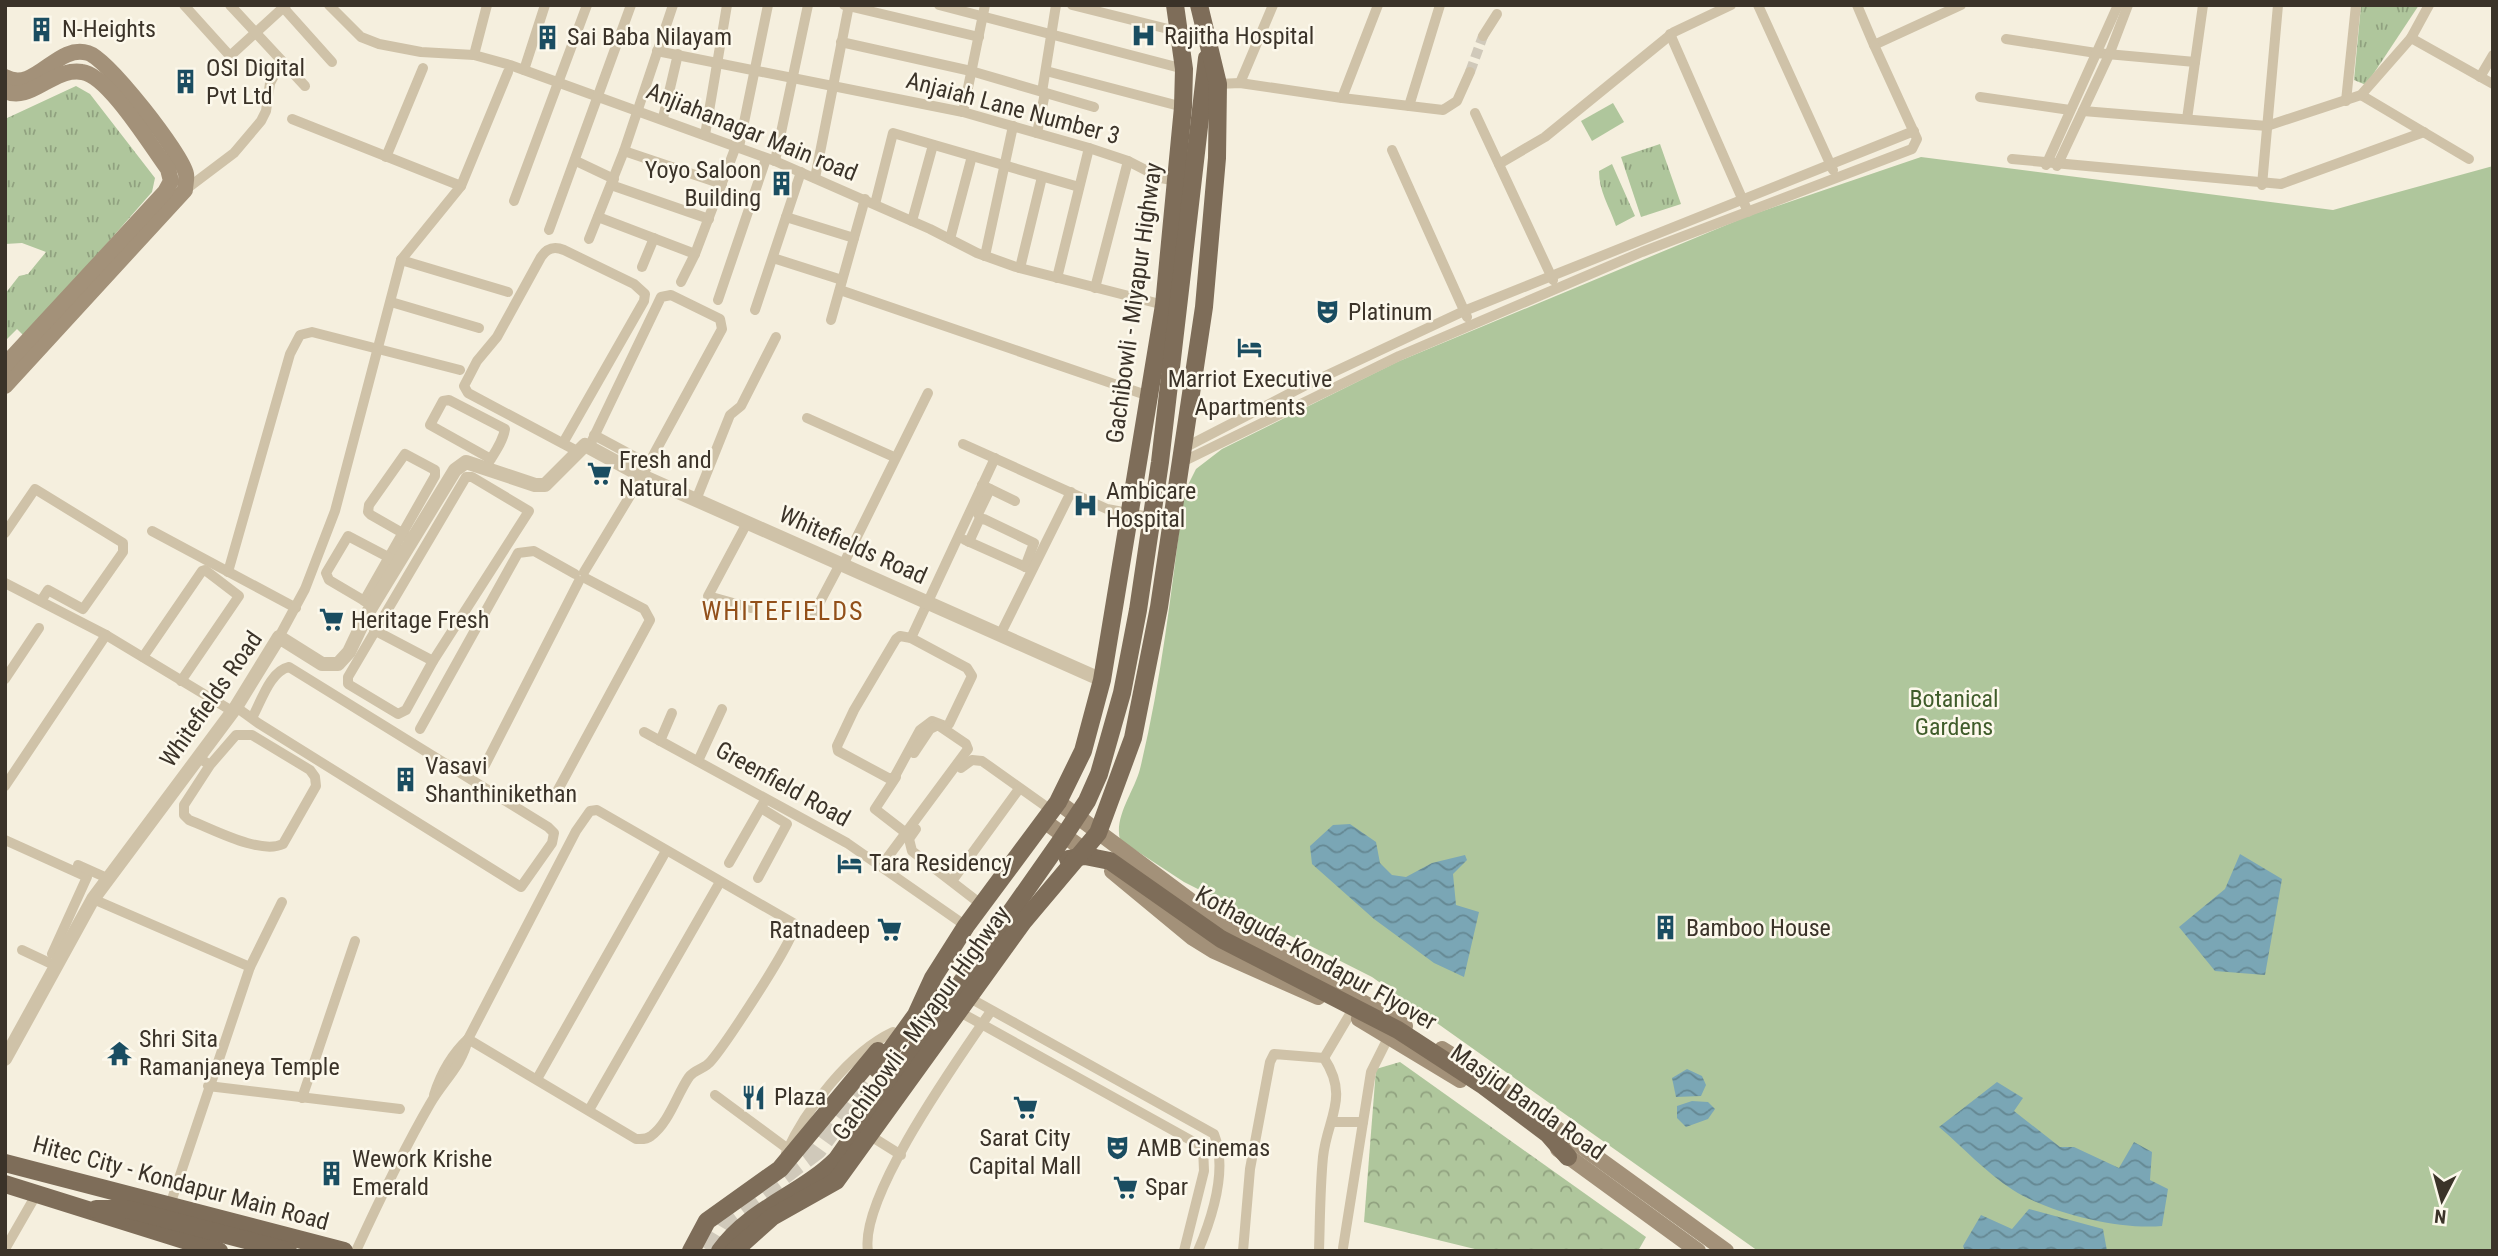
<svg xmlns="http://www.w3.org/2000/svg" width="2498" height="1256" viewBox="0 0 2498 1256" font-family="'Roboto Condensed',sans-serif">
<defs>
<pattern id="forest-crowns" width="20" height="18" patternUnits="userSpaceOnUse" patternTransform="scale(1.75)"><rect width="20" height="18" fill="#afc69c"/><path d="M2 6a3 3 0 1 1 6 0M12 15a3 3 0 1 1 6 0" fill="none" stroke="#90a17f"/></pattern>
<pattern id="park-tufts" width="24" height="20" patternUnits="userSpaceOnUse" patternTransform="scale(1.75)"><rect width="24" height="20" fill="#afc69c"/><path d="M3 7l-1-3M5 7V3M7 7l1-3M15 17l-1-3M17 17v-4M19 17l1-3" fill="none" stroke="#90a17f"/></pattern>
<pattern id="water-waves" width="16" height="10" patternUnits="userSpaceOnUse" patternTransform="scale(1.75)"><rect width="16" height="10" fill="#7aa6b5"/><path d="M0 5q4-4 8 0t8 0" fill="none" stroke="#658893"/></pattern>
</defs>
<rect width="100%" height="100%" fill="#f5efde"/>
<path fill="url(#forest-crowns)" d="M1400 1062 1646 1237 1638 1251H1483L1364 1222 1376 1069Z"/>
<g fill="url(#park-tufts)">
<path d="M2361 5H2419L2366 85 2354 80Z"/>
<path d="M76 86 90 94 155 178 152 192 25 337 17 329 5 341V294L19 276 28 274 46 252 22 243 5 244V119Z"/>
<path d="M1660 144 1681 204 1641 217 1621 157Z"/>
<path d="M1612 164 1635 216 1616 226C1609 205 1599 192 1599 171Z"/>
</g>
<g fill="#afc69c">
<path d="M1613 103 1624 122 1592 141 1581 121Z"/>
<path d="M1921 157 2333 210 2493 166V1251H1758L1372 977 1184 882 1120 840C1114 816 1134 792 1140 769 1162 679 1172 585 1184 493L1196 469 1222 449 1397 362 1748 216Z"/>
</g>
<g fill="url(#water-waves)">
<path d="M1350 824 1376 842 1380 863 1392 875 1406 877 1432 863 1465 855 1467 860 1453 874 1456 905 1479 912 1464 977 1434 963 1374 919 1312 864 1310 846 1333 825Z"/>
<path d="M2240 854 2282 879 2265 975 2215 971 2179 927 2225 889Z"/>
<path d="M1687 1069 1702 1076 1706 1085 1701 1096 1676 1097 1672 1078Z"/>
<path d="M1997 1082 2023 1098 2014 1111 2060 1147H2074L2119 1168 2134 1142 2152 1152 2150 1180 2168 1189 2162 1226C2120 1230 2049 1213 2013 1190 1986 1173 1963 1147 1939 1127Z"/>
<path d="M1692 1101 1708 1102 1715 1109 1708 1119 1686 1127 1677 1118V1106Z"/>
<path d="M2029 1209 2103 1229 2107 1251H1965L1963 1246 1981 1215 2012 1229Z"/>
</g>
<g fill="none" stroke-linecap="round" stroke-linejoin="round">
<path stroke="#d0c9ba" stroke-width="10" stroke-dasharray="10 5" stroke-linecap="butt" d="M1470 72 1483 36"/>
<path stroke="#d0c9ba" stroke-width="18" stroke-dasharray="18 9" stroke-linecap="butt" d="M709 1251 730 1216 818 1150 877 1069"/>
<g stroke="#cfc2a8" stroke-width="10">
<path d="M184 5 230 56 286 5"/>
<path d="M281 5 332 62"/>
<path d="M329 5 361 37 379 44 421 52 474 55 510 65 775 161 930 229 977 253 1016 267 1164 305"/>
<path d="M844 5 979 37"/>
<path d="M939 5 1184 69"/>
<path d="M1072 5 1180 32"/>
<path d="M1758 5 1833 170"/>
<path d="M1857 5 1874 45 1961 5"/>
<path d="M1670 34 1748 212"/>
<path d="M1483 36 1497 14"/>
<path d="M2411 38 2493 84"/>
<path d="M2006 39 2096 53 2195 62"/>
<path d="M841 42 971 71 1094 107"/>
<path d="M657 51 963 112 1089 148 1128 161 1161 178 1177 181"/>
<path d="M474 55 487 5"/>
<path d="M282 61 305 86"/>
<path d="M524 70 545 5"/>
<path d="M1046 71 1183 107"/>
<path d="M2480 77 2493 55"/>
<path d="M1240 83 1273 5"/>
<path d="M1218 84 1240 83 1342 98 1378 5"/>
<path d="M1042 92 1056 5"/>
<path d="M2361 95 2469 159"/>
<path d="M1980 97 2070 110"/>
<path d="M1342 98 1443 110 1457 101 1470 72"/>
<path d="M2346 101 2356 5"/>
<path d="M1409 106 1440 5"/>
<path d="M2083 111 2267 126 2361 95 2411 38 2429 5"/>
<path d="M963 112 985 5"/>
<path d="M1475 113 1553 280"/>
<path d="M663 118 678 54"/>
<path d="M292 119 461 186"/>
<path d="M2187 119 2203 5"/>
<path d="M1037 133 1045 93"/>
<path d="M705 135 727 5"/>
<path d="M739 147 768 5"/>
<path d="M1392 150 1467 317"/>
<path d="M624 151 722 184"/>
<path d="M386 157 423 68"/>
<path d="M2012 159 2281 184 2424 132"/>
<path d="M576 161 614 179"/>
<path d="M775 161 808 5"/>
<path d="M1499 164 1545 137 1674 32 1731 5"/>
<path d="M2046 165 2118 5"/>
<path d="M2057 166 2109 55 2128 5"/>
<path d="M815 178 849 5"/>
<path d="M611 185 709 219"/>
<path d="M2262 185 2278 5"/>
<path d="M185 190 234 153 261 121 266 111 270 83 282 61 230 5"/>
<path d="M514 201 587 5"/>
<path d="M875 204 893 133 1079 187"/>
<path d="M598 217 695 254 736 146"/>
<path d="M786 217 854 238"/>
<path d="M912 221 933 145"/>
<path d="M549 230 631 5"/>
<path d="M589 239 624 151 673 5"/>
<path d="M950 239 972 156"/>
<path d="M985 256 1013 126"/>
<path d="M773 258 842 280"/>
<path d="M401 260 508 292"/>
<path d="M642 267 654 238"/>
<path d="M1020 268 1042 177"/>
<path d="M1057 278 1089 148"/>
<path d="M681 282 695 254"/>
<path d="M1095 288 1128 161"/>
<path d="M840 290 1149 396"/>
<path d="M718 300 766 159"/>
<path d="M391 302 479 328"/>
<path d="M755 310 801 172"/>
<path d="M831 320 865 199"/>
<path d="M807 418 894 457"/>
<path d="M594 435 648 464"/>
<path d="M563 443 644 301 645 294 634 284 564 250C554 246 547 248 541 257L497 337 477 361 464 386 468 393 577 451"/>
<path d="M963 444 1107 509 1171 521"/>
<path d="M1182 449 1306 385 1464 311 1914 131"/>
<path d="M1180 463 1399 356 1642 252 1912 149 1917 139 1874 45"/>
<path d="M486 467C493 455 503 442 505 429L449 400 443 401 430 425 491 459"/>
<path d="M466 477H472L529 511 433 661 406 710 398 714 348 684V677Z"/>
<path d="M982 485 1015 501"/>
<path d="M696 500 730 415 741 406 776 337"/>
<path d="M978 514 990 489"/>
<path d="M747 523 708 596 751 608"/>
<path d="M152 531 296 608"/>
<path d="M5 533 35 489 123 543V552L83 609 48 590 41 601"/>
<path d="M965 540 1030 569"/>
<path d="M969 542 979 520 984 519 1034 543 1025 567"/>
<path d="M843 565 928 393"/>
<path d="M228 572 290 354 300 335 312 332 460 370"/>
<path d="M584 572 642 476 722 329 720 319 671 295 661 297 589 447"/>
<path d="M5 583 106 635 232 711"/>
<path d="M364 601 435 476V470L405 454 369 505 368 512 371 515 413 539"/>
<path d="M368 603 329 580 326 573 348 536 390 558"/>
<path d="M812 617 840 564"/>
<path d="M374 630 433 661"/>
<path d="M1000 635 1071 492"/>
<path d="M900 636 911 638 967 668 972 676 949 724 945 726 932 721 920 730 895 776 890 779 838 751 837 746 854 710 896 639Z"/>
<path d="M279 637 305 589 335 511 401 260 461 186 508 72"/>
<path d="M911 638 995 458"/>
<path d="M143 657 202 571 205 570 239 596 181 681"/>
<path d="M5 679 39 628"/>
<path d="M236 707 258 723 521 887 552 843 554 833 548 827 289 667C270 671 261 702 252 718"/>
<path d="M420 729 518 553 534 551 575 574"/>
<path d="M644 732 847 843 966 926"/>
<path d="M660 741 672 713"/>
<path d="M199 758 210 765 184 805V815L189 820C213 829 260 855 283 844L316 786 315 777 310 770 252 735H236L210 765"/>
<path d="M698 761 722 709"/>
<path d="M485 765 579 581"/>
<path d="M961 768 972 760 982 761 1051 810"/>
<path d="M896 777 875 809 906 833"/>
<path d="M5 786 106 635"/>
<path d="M553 799 650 620 644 609 585 578"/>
<path d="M916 829 909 839 912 851 982 905"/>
<path d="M5 840 87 877 52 954"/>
<path d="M729 863 764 802"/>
<path d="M78 865 107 878"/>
<path d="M882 865 968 749 966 744 938 725 930 729 914 753"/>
<path d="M758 878 787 824 761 808"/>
<path d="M952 881 1019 789"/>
<path d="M93 899 250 967"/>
<path d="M22 950 56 966"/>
<path d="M968 997 1214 1134C1228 1169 1212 1218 1198 1251"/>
<path d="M958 1011 1203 1147"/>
<path d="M1324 1058 1350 1014"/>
<path d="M537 1079 666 851"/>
<path d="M208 1086 400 1109"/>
<path d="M434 1095C441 1073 451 1055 468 1039"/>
<path d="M715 1095 788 1149"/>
<path d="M302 1098 355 941"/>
<path d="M589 1110 720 882"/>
<path d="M1334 1122H1363"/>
<path d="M869 1135 901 1155"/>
<path d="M786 1153C805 1110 850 1052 893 1032"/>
<path d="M170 1205 250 967 282 902"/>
<path d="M1343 1248 1371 1072 1389 1036"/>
<path d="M5 1249 36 1195"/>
<path d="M356 1251C379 1201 402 1152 430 1104 443 1081 462 1066 468 1039L576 831 590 811 597 810 795 924C797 937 724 1046 711 1061 705 1069 695 1069 689 1077 677 1094 669 1123 651 1136 646 1140 641 1139 636 1139L468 1039"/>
<path d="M868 1251C859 1197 959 1058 991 1011"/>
<path d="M1184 1251 1204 1171 1203 1147 1206 1145"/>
<path d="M1243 1251 1250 1169 1270 1062 1274 1054 1324 1058"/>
<path d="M1319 1251C1320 1220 1320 1188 1323 1157 1327 1118 1350 1098 1324 1058"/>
</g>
<path stroke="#cfc2a8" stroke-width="14" d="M5 1059 93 899 236 707 279 637 322 664H338L349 652 367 614 455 470 466 462 535 485H545L585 445 642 476 1102 680"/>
<g stroke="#a39179" stroke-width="16">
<path d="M5 77C35 94 57 43 88 53 108 59 182 154 186 174 187 179 185 185 185 190L5 386"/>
<path d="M5 91C20 98 33 89 46 82 58 76 68 70 82 72 108 75 151 146 168 169L171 181 165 192 5 365"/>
<path d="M1058 802 1219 922 1405 1026"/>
<path d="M1044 821 1094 857"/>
<path d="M1112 871 1193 938 1214 951 1318 997"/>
<path d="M1359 1019 1460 1080"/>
<path d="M1442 1049 1476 1070 1726 1251"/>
<path d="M1558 1149 1698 1251"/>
</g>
<g stroke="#7e6d59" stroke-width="18">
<path d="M1068 859 1085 856 1110 861 1221 939 1398 1030 1484 1086 1548 1134 1568 1157"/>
<path d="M877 1069 916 1015 933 978 966 926 1058 802 1083 751 1102 680 1164 305 1183 107 1184 69 1175 5"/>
<path d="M5 1163 344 1251"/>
<path d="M5 1184 219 1251"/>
<path d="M96 1209H127L288 1251"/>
<path d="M691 1251 707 1221 780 1169 878 1051"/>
<path d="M720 1251C751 1208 801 1195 837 1159L1060 842 1087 801 1099 774 1122 693 1138 610 1160 462 1207 58"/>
<path d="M734 1251 772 1217 836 1181 1023 922 1098 833 1133 738 1159 607 1204 307 1217 158 1218 84 1199 5"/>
</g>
</g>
<defs>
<symbol id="building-bare" viewBox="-9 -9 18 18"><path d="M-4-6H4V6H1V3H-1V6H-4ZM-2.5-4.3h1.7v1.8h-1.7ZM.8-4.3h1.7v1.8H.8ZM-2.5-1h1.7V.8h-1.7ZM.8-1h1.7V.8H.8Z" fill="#1a4d61" stroke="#fcf8eb" stroke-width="2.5" paint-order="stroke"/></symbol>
<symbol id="hospital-bare" viewBox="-9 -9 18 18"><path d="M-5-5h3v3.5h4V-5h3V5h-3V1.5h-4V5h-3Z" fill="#1a4d61" stroke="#fcf8eb" stroke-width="2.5" paint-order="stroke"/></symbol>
<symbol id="theatre-bare" viewBox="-9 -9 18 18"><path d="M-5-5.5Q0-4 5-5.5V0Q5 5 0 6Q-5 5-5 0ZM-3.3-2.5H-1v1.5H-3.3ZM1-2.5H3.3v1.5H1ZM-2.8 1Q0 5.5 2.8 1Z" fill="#1a4d61" stroke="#fcf8eb" stroke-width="2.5" paint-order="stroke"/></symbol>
<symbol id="hotel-bare" viewBox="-9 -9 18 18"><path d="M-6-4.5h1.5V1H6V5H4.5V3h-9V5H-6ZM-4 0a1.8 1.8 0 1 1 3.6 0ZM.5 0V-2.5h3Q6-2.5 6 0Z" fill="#1a4d61" stroke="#fcf8eb" stroke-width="2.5" paint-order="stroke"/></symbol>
<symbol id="supermarket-bare" viewBox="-9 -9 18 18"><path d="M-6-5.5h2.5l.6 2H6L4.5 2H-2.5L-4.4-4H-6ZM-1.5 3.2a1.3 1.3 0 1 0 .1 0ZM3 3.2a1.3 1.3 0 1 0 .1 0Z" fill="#1a4d61" stroke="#fcf8eb" stroke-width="2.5" paint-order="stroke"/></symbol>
<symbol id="temple-bare" viewBox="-9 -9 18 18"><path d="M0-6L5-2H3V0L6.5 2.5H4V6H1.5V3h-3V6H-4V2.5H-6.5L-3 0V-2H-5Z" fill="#1a4d61" stroke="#fcf8eb" stroke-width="2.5" paint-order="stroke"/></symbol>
<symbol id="restaurant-bare" viewBox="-9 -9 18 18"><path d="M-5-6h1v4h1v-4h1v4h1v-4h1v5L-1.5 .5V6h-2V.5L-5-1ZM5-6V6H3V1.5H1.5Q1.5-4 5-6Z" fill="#1a4d61" stroke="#fcf8eb" stroke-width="2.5" paint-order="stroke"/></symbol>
</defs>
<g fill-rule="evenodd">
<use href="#building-bare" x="24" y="12" width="35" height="35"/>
<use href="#hospital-bare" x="1126" y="18" width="35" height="35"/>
<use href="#building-bare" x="530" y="20" width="35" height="35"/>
<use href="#building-bare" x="168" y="64" width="35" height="35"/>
<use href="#building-bare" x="764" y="166" width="35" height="35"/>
<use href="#theatre-bare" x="1310" y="294" width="35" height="35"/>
<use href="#hotel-bare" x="1232" y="330" width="35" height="35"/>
<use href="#supermarket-bare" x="582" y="456" width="35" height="35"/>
<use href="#hospital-bare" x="1068" y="488" width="35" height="35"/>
<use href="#supermarket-bare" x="314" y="602" width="35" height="35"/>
<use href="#building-bare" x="388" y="762" width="35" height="35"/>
<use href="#hotel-bare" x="832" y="846" width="35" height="35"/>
<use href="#building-bare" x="1648" y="910" width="35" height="35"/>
<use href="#supermarket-bare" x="872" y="912" width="35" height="35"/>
<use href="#temple-bare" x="102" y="1036" width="35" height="35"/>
<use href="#restaurant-bare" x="736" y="1080" width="35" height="35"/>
<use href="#supermarket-bare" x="1008" y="1090" width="35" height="35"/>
<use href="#theatre-bare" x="1100" y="1130" width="35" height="35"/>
<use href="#building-bare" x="314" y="1156" width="35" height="35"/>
<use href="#supermarket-bare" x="1108" y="1170" width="35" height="35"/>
</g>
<g text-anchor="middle" stroke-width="5" stroke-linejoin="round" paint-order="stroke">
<g font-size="24" fill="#3b3329" stroke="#fcf8eb" text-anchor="start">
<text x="62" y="37">N-Heights</text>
<text x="1164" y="44">Rajitha Hospital</text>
<text x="567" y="45">Sai Baba Nilayam</text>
<text x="206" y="76">OSI Digital<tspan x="206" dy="28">Pvt Ltd</tspan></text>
<text x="761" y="178" text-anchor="end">Yoyo Saloon<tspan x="761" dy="28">Building</tspan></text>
<text x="1348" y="320">Platinum</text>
<text x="1250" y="387" text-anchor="middle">Marriot Executive<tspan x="1250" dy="28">Apartments</tspan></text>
<text x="619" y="468">Fresh and<tspan x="619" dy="28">Natural</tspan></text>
<text x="1106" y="499">Ambicare<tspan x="1106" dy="28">Hospital</tspan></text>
<text x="351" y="628">Heritage Fresh</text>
<text x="425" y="774">Vasavi<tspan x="425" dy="28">Shanthinikethan</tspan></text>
<text x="869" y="871">Tara Residency</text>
<text x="1686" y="936">Bamboo House</text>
<text x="870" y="938" text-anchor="end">Ratnadeep</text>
<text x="139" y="1047">Shri Sita<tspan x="139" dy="28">Ramanjaneya Temple</tspan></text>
<text x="774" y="1105">Plaza</text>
<text x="1025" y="1146" text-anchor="middle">Sarat City<tspan x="1025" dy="28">Capital Mall</tspan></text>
<text x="1137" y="1156">AMB Cinemas</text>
<text x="352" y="1167">Wework Krishe<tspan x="352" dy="28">Emerald</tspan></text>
<text x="1145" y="1195">Spar</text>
</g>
<g font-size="24" fill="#3b3329" stroke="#fcf8eb">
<text transform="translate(1013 108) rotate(15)" y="8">Anjaiah Lane Number 3</text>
<text transform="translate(752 132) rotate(22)" y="8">Anjiahanagar Main road</text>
<text transform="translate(1134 303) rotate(-82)" y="8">Gachibowli - Miyapur Highway</text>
<text transform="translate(853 545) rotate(24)" y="8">Whitefields Road</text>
<text transform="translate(211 699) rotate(-55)" y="8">Whitefields Road</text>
<text transform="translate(783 784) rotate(29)" y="8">Greenfield Road</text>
<text transform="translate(1316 958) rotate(29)" y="8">Kothaguda-Kondapur Flyover</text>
<text transform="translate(921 1023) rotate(-54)" y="8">Gachibowli - Miyapur Highway</text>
<text transform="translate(1528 1102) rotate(35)" y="8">Masjid Banda Road</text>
<text transform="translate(181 1183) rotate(15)" y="8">Hitec City - Kondapur Main Road</text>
</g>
<g font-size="24" fill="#3f5c2a" stroke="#fcf8eb">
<text x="1954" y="707">Botanical<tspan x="1954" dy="28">Gardens</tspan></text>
</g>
<g font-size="26" letter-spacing="2" fill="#92501a" stroke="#fcf8eb">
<text x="783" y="620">WHITEFIELDS</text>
</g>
</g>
<rect width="2498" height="1256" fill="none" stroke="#3b3329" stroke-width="14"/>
<g transform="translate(2442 1200) rotate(186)" stroke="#fcf8eb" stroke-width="5" paint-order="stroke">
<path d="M0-5L12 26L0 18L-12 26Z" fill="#3b3329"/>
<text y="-10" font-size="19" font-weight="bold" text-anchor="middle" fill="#3b3329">N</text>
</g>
</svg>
